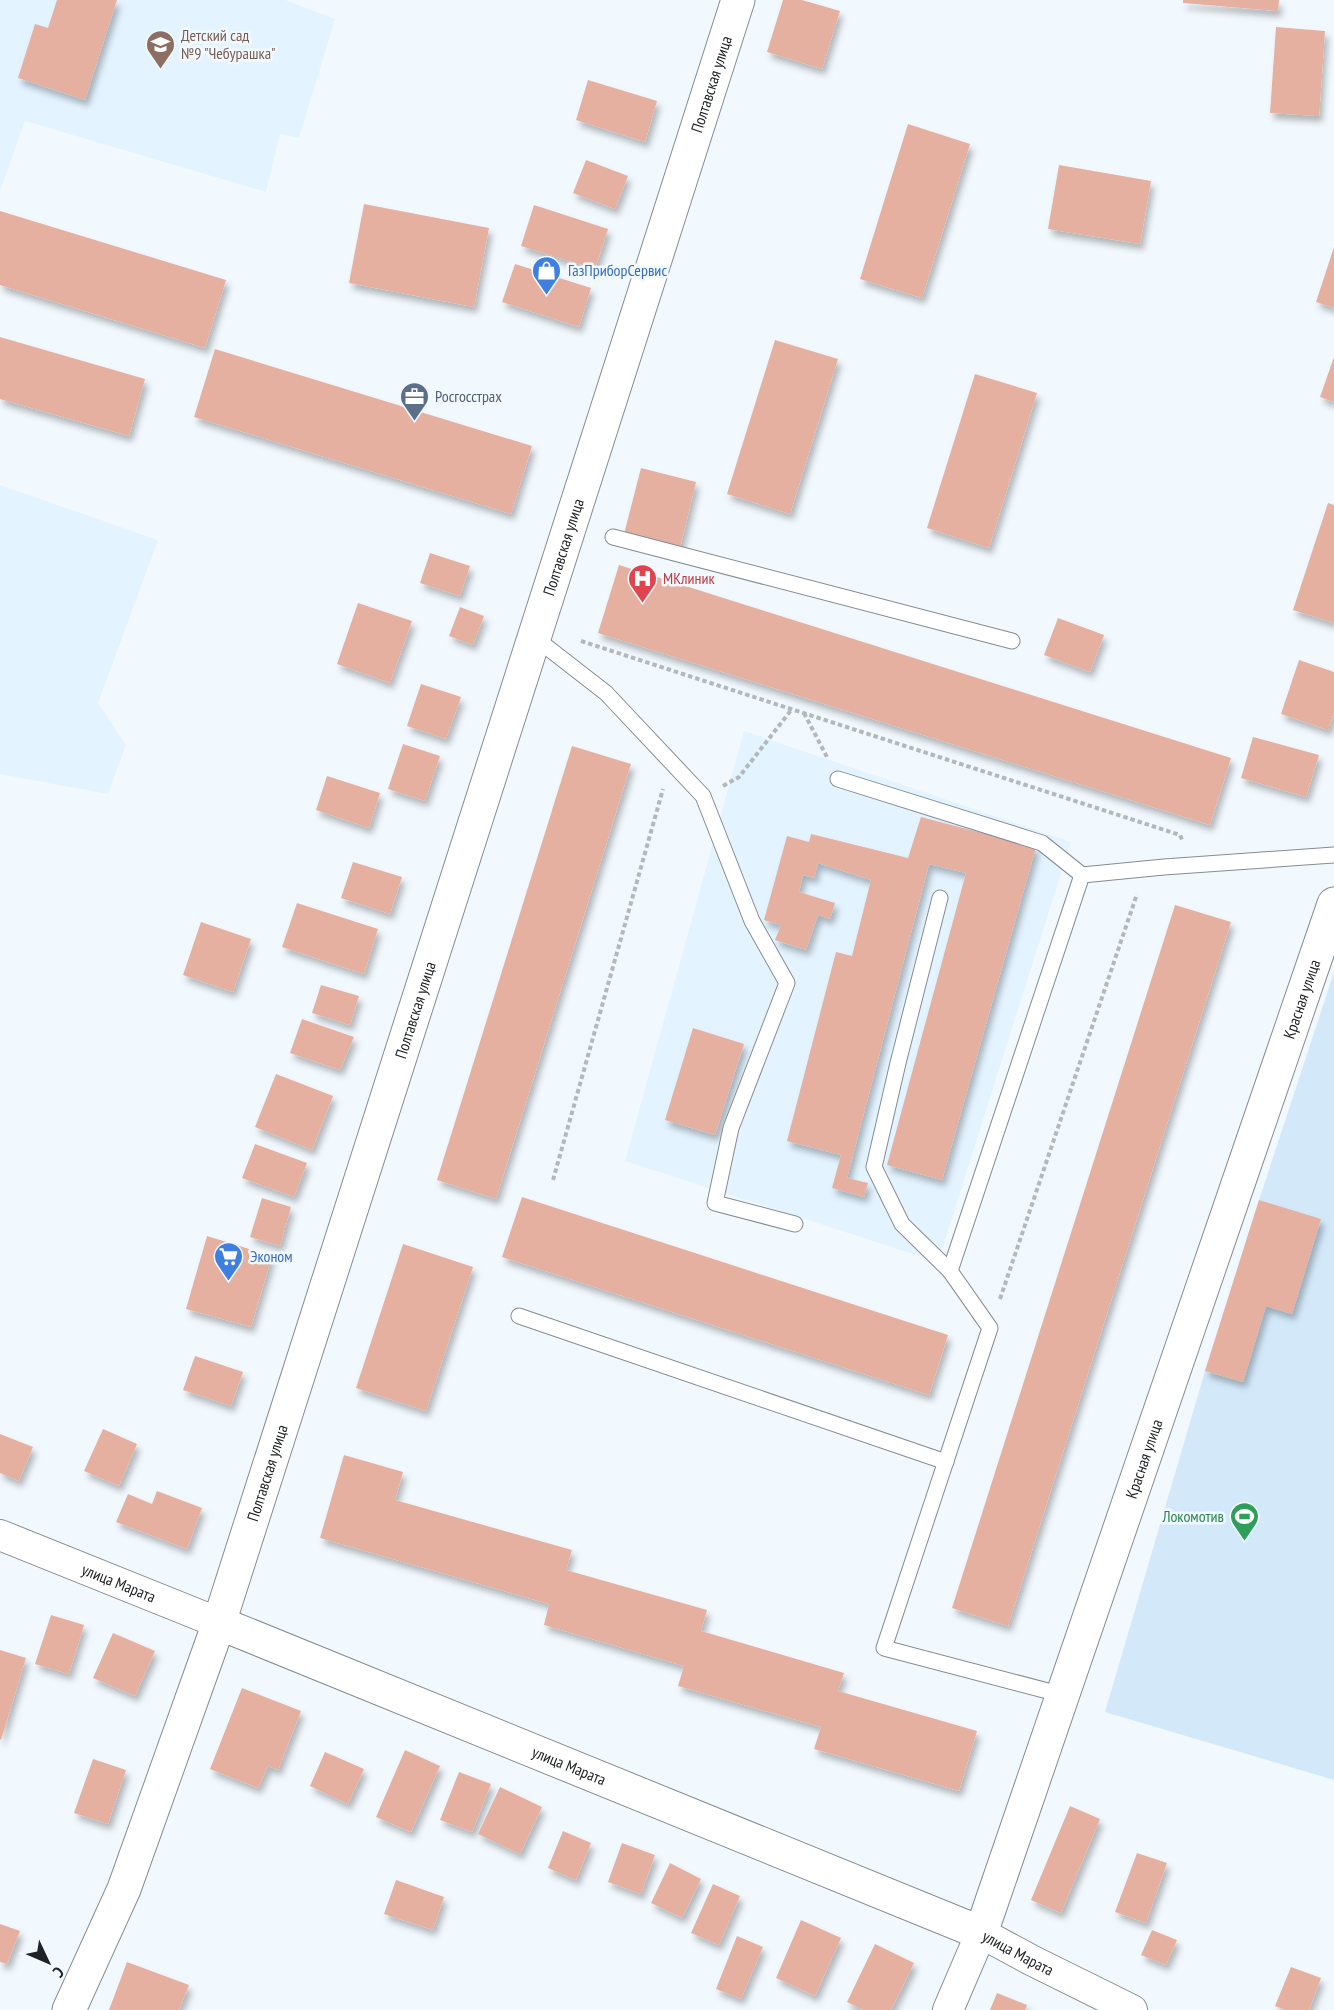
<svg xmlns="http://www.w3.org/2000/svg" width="1334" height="2010" viewBox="0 0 1334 2010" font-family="'PT Sans Narrow',sans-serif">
<defs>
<filter id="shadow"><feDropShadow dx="3.5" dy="6" stdDeviation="3" flood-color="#0004"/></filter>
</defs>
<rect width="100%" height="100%" fill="#f2f9fe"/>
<g fill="#e3f3ff">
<path d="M0 0H285L335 19 299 138 280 134 266 192 25 121 0 191Z"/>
<path d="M0 485 158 540 98 703 126 745 108 794 0 774Z"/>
<path d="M744 731 1071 842 938 1262 625 1161Z"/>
</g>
<path fill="#d3e9fa" d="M1334 972V1780L1105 1712 1205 1371 1259 1200Z"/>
<g fill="#e5b0a0" filter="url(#shadow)">
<path d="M57 0H117L85 100 18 78 35 24 48 28Z"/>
<path d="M783 0H802L840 11 822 69 767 52Z"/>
<path d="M1183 0H1279L1278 11 1183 3Z"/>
<path d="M1276 27 1325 31 1319 116 1270 113Z"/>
<path d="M588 80 657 101 645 142 576 120Z"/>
<path d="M908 124 970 144 922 298 860 279Z"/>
<path d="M586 160 628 176 615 209 573 193Z"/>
<path d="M1059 165 1151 181 1140 244 1048 229Z"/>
<path d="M364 204 489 228 474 307 349 283Z"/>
<path d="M534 205 608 229 595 269 521 246Z"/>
<path d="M0 211 226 280 205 348 0 285Z"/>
<path d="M1334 247V308L1316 302Z"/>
<path d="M515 264 591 288 579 327 502 302Z"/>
<path d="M0 337 145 379 129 436 0 399Z"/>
<path d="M775 340 838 359 790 514 727 494Z"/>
<path d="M215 349 532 446 511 514 194 417Z"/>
<path d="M1334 357V402L1320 397Z"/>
<path d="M975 374 1037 393 989 548 927 528Z"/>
<path d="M641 468 696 482 680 548 624 534Z"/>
<path d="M1328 503 1334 505V623L1293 610Z"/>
<path d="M430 553 470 566 460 596 420 583Z"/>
<path d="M619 565 1231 758 1210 825 598 633Z"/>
<path d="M358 603 412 621 390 683 337 664Z"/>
<path d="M460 607 484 616 473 645 449 636Z"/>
<path d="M1058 618 1104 635 1090 672 1044 655Z"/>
<path d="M1299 660 1334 672V713L1328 730 1281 714Z"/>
<path d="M421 684 461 697 446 739 407 726Z"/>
<path d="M1253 737 1319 755 1306 797 1241 778Z"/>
<path d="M403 744 440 756 425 801 388 789Z"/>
<path d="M572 746 631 764 496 1199 437 1180Z"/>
<path d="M327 776 380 793 369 828 316 810Z"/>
<path d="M921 817 1036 847 942 1180 887 1165 966 873 929 864 847 1178 868 1183 864 1197 832 1188 841 1155 787 1141 836 952 852 956 871 880 818 863 814 878 803 875 799 892 835 903 830 919 818 915 806 950 775 940 781 925 764 920 787 836 809 842 811 834 908 858Z"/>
<path d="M353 862 402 877 390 914 341 898Z"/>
<path d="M297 903 378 929 364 974 282 947Z"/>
<path d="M1175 905 1231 922 1008 1626 952 1608Z"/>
<path d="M201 922 251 939 233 992 183 975Z"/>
<path d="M321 985 359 996 350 1025 312 1013Z"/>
<path d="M302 1019 354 1037 340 1070 290 1053Z"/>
<path d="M693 1028 744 1044 715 1135 665 1120Z"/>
<path d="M276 1074 333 1096 312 1150 255 1127Z"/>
<path d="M255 1144 307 1163 294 1197 242 1178Z"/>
<path d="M522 1197 948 1335 929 1395 502 1257Z"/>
<path d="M262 1198 291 1207 280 1246 250 1237Z"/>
<path d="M1259 1200 1321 1219 1292 1314 1266 1306 1243 1382 1205 1371Z"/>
<path d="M207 1236 272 1256 251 1327 186 1309Z"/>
<path d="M403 1244 473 1267 426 1411 356 1388Z"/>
<path d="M195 1356 243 1372 231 1406 183 1390Z"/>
<path d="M103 1429 137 1444 119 1486 84 1471Z"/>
<path d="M0 1434 33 1447 19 1481 0 1473Z"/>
<path d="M344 1455 403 1472 395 1500 572 1550 566 1570 707 1610 701 1631 844 1673 838 1691 977 1731 959 1791 814 1749 821 1727 678 1686 684 1666 544 1625 549 1604 320 1538Z"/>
<path d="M157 1491 202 1508 187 1549 116 1522 128 1494 152 1504Z"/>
<path d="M51 1615 84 1625 69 1674 35 1664Z"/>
<path d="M113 1633 155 1651 135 1696 93 1678Z"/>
<path d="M0 1650 26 1658 1 1740 0 1739Z"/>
<path d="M242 1688 301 1711 278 1770 268 1766 258 1788 210 1769Z"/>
<path d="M405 1750 440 1766 411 1832 376 1817Z"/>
<path d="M325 1752 364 1769 348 1804 310 1786Z"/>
<path d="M93 1759 126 1770 108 1824 74 1813Z"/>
<path d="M459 1772 491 1784 472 1832 440 1820Z"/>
<path d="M500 1787 542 1807 520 1854 478 1834Z"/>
<path d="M1070 1806 1100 1819 1061 1913 1031 1900Z"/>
<path d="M563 1831 591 1843 576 1880 548 1868Z"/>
<path d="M622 1843 655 1855 641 1894 608 1882Z"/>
<path d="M1137 1853 1167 1863 1146 1923 1115 1912Z"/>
<path d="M670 1863 701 1879 682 1918 651 1903Z"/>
<path d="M396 1880 444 1897 433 1930 384 1914Z"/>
<path d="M713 1884 740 1896 719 1945 691 1933Z"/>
<path d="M801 1920 841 1938 815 1996 776 1978Z"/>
<path d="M0 1924 20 1931 7 1964 0 1962Z"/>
<path d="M1152 1930 1177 1940 1166 1965 1141 1955Z"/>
<path d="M737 1936 763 1947 741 1999 716 1989Z"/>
<path d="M875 1944 914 1963 891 2010H863L847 2002Z"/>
<path d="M127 1962 189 1985 179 2010H109Z"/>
<path d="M1291 1967 1321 1978 1309 2010H1285L1275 2006Z"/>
<path d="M997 1993 1027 2005 1025 2010H990Z"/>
</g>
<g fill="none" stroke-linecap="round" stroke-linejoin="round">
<defs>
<g id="service">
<path d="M613 537 1012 641"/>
<path d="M534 637 606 693 703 796 752 921 787 983 731 1128 715 1203 795 1224"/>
<path d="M838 779 1042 843 1082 875"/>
<path d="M940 898 898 1063 874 1167 902 1224 950 1271 1082 875 1164 867 1334 855"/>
<path d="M950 1271 990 1328 884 1648 1063 1695"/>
<path d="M519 1316 946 1462"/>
</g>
<g id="minor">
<path id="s1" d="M0 1535 219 1623"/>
<path id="s2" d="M948 2010 981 1933 1033 1961 1132 2010"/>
</g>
<g id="tertiary">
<path id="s3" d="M219 1623 981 1933 1334 904"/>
<path id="s4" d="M69 2010 124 1889 219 1623 738 0"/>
</g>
</defs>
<use href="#service" stroke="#858c92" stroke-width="17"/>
<use href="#minor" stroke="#858c92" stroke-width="32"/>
<use href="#tertiary" stroke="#858c92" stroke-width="35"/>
<g stroke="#b2b8bc" stroke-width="4" stroke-dasharray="4.5 3" stroke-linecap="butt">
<path d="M581 641 1180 835 1183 842"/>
<path d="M804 713 828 759"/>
<path d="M723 786 739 777 792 709"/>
<path d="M553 1180 663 789"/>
<path d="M1000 1299 1137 894"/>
</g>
<use href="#service" stroke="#fff" stroke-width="15"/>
<use href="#minor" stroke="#fff" stroke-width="30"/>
<use href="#tertiary" stroke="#fff" stroke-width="33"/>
</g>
<defs>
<symbol id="school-pin" viewBox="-11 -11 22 30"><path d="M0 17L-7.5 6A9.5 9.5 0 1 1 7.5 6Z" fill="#8d6e63" stroke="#f2f9fe"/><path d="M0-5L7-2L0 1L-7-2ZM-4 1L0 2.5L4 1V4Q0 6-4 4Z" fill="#fff"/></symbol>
<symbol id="shop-pin" viewBox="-11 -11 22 30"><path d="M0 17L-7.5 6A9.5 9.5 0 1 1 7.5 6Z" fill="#3f7fe0" stroke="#f2f9fe"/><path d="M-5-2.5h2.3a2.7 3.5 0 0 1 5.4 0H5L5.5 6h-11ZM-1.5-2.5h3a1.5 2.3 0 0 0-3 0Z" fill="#fff"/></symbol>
<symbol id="office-pin" viewBox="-11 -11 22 30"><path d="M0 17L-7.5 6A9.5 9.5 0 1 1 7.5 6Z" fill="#5c6f8a" stroke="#f2f9fe"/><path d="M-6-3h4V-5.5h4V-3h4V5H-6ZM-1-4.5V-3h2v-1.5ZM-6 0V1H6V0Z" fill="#fff"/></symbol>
<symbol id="hospital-pin" viewBox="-11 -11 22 30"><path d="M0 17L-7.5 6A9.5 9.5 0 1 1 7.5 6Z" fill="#e0444e" stroke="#f2f9fe"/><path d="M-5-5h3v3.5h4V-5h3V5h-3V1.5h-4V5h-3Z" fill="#fff"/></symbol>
<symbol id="supermarket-pin" viewBox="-11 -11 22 30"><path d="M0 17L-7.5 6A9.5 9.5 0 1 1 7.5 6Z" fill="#3f7fe0" stroke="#f2f9fe"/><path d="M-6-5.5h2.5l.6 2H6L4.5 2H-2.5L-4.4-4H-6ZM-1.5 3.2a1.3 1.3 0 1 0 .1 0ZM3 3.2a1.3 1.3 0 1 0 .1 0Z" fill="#fff"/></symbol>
<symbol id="stadium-pin" viewBox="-11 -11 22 30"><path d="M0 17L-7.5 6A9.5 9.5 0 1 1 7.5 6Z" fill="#2e9e5b" stroke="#f2f9fe"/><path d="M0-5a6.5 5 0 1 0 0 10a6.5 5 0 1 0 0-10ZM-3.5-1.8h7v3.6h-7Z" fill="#fff"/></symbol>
</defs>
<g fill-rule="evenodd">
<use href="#school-pin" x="144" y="28" width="33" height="45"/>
<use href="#shop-pin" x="530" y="254" width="33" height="45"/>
<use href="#office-pin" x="398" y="380" width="33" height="45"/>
<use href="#hospital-pin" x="626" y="562" width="33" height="45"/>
<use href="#supermarket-pin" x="212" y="1240" width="33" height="45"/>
<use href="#stadium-pin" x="1228" y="1500" width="33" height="45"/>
</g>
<g text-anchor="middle" stroke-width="5" stroke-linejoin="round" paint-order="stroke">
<g font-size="16" fill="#785e54" stroke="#f2f9fe" text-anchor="start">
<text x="181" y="41">Детский сад<tspan x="181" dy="18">№9 "Чебурашка"</tspan></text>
</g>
<g font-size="16" fill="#202325" stroke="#f2f9fe">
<text dy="6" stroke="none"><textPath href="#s4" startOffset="2031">Полтавская улица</textPath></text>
<text dy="6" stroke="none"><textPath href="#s4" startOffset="1545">Полтавская улица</textPath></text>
<text dy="6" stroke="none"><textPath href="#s3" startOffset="1810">Красная улица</textPath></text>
<text dy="6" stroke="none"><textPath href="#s4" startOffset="1059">Полтавская улица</textPath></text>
<text dy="6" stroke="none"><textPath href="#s3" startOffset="1324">Красная улица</textPath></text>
<text dy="6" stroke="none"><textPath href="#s4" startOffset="573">Полтавская улица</textPath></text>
<text dy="6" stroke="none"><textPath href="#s1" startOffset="128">улица Марата</textPath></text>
<text dy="6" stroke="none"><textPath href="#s3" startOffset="378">улица Марата</textPath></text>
<text dy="6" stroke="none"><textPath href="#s2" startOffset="126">улица Марата</textPath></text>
</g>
<g font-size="16" fill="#366cbe" stroke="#f2f9fe" text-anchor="start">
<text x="568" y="276">ГазПриборСервис</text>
<text x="250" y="1262">Эконом</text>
</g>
<g font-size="16" fill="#4e5e75" stroke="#f2f9fe" text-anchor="start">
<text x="435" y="402">Росгосстрах</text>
</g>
<g font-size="16" fill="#be3a42" stroke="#f2f9fe" text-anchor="start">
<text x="663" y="584">МКлиник</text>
</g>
<g font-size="16" fill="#27864d" stroke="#f2f9fe" text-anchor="end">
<text x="1224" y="1522">Локомотив</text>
</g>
</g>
<g transform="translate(48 1962) rotate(134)" stroke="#f2f9fe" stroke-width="4.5" paint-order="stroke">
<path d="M0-4.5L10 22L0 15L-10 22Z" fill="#202325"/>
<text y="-9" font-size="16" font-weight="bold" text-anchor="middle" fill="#202325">С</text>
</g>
</svg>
